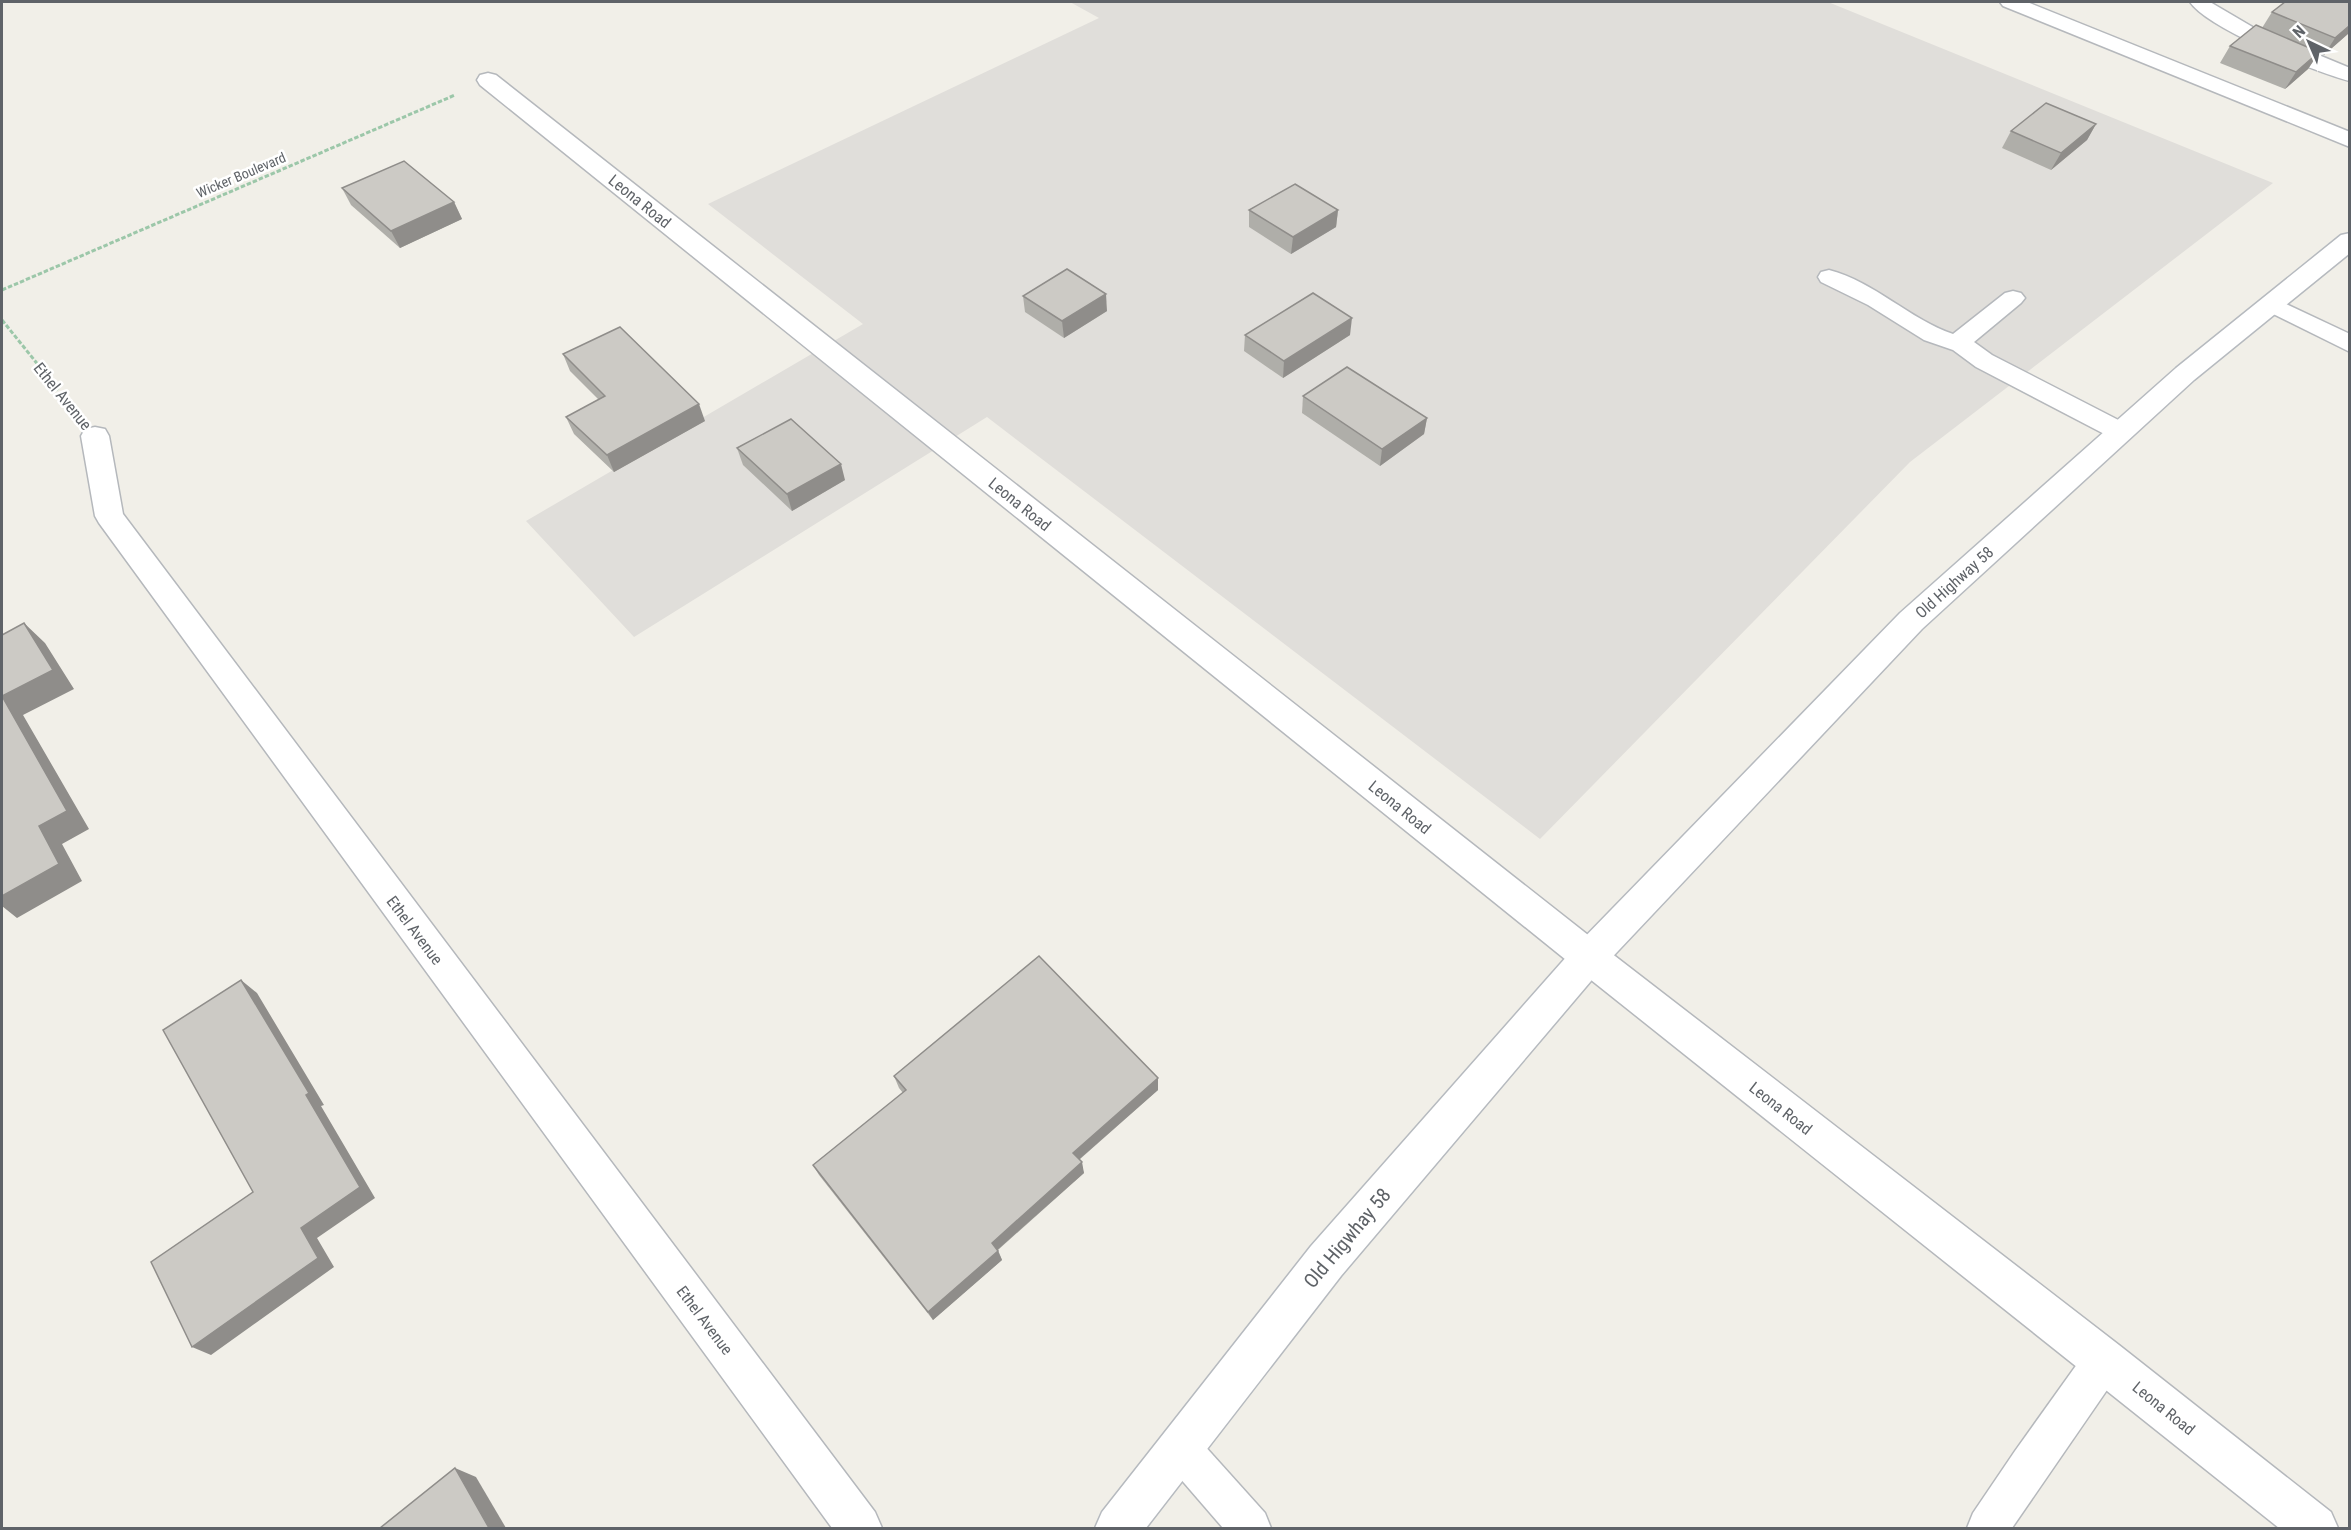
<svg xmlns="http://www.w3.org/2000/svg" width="2351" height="1530" viewBox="0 0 2351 1530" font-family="'Roboto Condensed',sans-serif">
<rect width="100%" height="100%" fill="#f1efe8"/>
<path fill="#e0deda" d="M1070 2H1828L2273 183 1910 462 1540 839 987 417 634 637 526 521 863 324 708 204 1099 18Z"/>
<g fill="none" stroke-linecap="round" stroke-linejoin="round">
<defs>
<g id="lane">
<path d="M2190 2H2210L2256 29 2350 68V81C2317 73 2207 28 2190 2Z"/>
<path d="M1829 270C1875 282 1909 319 1953 334L2005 293 2013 291 2021 293 2025 298 2021 303 1974 342 1992 355 2130 426 2134 432 2130 438 2121 441 2112 438 1976 367 1953 350 1924 340 1868 305 1821 282 1818 277 1821 272Z"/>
<path d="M2271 297 2350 334V352L2263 309 2259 304 2263 299Z"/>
<path d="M2104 1341 2118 1346 2123 1360 2118 1374 2012 1528H1967L1973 1513 2015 1451 2090 1346Z"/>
<path d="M1180 1428 1194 1434 1265 1513 1271 1528H1223L1166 1462 1160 1448 1166 1434Z"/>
</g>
<g id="street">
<path d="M2000 2H2027L2350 132V147L2003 6Z"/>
<path d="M488 73 496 75 1602 946 2119 1345 2331 1512 2338 1528H2279L1576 968 480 85 477 80 480 75Z"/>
<path d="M95 427 105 429 109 436 123 514 875 1512 882 1528H832L99 523 95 516 81 436 85 429Z"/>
</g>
<path id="secondary" d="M2350 233V253L2194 380 1922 629 1602 968 1341 1276 1146 1528H1095L1102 1512 1311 1246 1576 946 1900 613 2176 368 2341 235Z"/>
</defs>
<use href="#lane" stroke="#b5b8bc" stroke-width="3"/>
<use href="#street" stroke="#b5b8bc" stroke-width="3"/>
<use href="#secondary" stroke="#b6babf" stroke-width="3"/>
<g stroke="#9cc7a9" stroke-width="3" stroke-dasharray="4.5 2" stroke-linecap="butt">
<path d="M2 290 455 95"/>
<path d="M2 320 52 382"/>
</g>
<path stroke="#9cc7a9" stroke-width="4" stroke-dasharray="5 3" stroke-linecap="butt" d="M50 380 72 407"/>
<use href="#lane" fill="#fff" fill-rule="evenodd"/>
<use href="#street" fill="#fff" fill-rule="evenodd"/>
<use href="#secondary" fill="#fff" fill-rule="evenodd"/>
</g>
<g fill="#afaea9">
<path d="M2349 2V33L2324 55 2319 53 2308 69 2285 89 2220 63 2230 46 2262 28 2272 12Z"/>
<path d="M2096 124 2087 140 2051 170 2002 148 2011 131Z"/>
<path d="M342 188 454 202 462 219 400 248 351 205Z"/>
<path d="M1249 210H1338L1336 227 1291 254 1249 227Z"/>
<path d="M1023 296 1107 311 1064 338 1025 312Z"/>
<path d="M1245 335H1350L1283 378 1244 351Z"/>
<path d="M563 354 705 421 614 472 574 434 566 417 599 400 570 371Z"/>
<path d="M1303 396 1427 418 1424 434 1380 466 1302 413Z"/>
<path d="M737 448 845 480 792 511 743 465Z"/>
<path d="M894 1076 1158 1078V1090L1079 1160 1084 1173 998 1250 1002 1260 933 1320 819 1175 813 1165 903 1093 899 1088Z"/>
</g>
<g fill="#8f8d8a">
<path d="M2349 26V33L2324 55 2335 38Z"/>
<path d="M2319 52 2308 69 2285 89 2296 72Z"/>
<path d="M2096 124 2087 140 2051 170 2061 153Z"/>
<path d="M454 202 462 219 400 248 391 231Z"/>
<path d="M1338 210 1336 227 1291 254 1293 237Z"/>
<path d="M1106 294 1107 311 1064 338 1062 321Z"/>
<path d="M1352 318 1350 335 1283 378 1284 361Z"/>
<path d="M699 404 705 421 614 472 607 455Z"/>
<path d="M1427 418 1424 434 1380 466 1382 449Z"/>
<path d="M841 464 845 480 792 511 787 494Z"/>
<path d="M24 623 45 643 74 689 23 715 89 829 62 844 82 881 17 918 2 906V896L39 826 2 696Z"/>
<path d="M241 980 257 993 324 1105 321 1106 375 1198 317 1238 334 1267 211 1355 192 1347 301 1228 306 1095Z"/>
<path d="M1158 1078V1090L1075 1163 1073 1153Z"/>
<path d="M1082 1162 1084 1173 995 1252 992 1243Z"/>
<path d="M998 1251 1002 1260 933 1320 928 1312Z"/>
<path d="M455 1468 476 1477 506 1528H489Z"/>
</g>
<g fill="#cccac5" stroke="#8f8d8a" stroke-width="1.5">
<path d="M2285 2H2349V26L2335 38 2272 12Z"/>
<path d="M2256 25 2319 52 2296 72 2230 46Z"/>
<path d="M2046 103 2096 124 2061 153 2011 131Z"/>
<path d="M404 161 454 202 391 231 342 188Z"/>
<path d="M1295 184 1338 210 1293 237 1249 210Z"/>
<path d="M1067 269 1106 294 1062 321 1023 296Z"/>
<path d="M1313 293 1352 318 1284 361 1245 335Z"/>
<path d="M620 327 699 404 607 455 566 417 605 396 563 354Z"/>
<path d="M1347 367 1427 418 1382 449 1303 396Z"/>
<path d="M791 419 841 464 787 494 737 448Z"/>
<path d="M24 623 53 670 2 696 67 811 39 826 59 864 2 896V635Z"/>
<path d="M1039 956 1158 1078 1073 1153 1082 1162 992 1243 998 1251 928 1312 813 1165 906 1090 894 1076Z"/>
<path d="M241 980 309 1093 306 1095 360 1187 301 1228 318 1258 192 1347 151 1262 253 1192 163 1030Z"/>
<path d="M455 1468 489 1528H380Z"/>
</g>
<g text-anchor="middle" stroke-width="5" stroke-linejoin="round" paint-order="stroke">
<g font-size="14" fill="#5f6368" stroke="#fff">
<text transform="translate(241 175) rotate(-23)" y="5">Wicker Boulevard</text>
</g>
<g font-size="16" fill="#5f6368" stroke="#fff">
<text transform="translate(640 201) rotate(39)" y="6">Leona Road</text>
<text transform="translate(63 396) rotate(51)" y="6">Ethel Avenue</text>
<text transform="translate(1020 504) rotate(39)" y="6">Leona Road</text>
<text transform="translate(1954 582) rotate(-42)" y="6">Old Highway 58</text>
<text transform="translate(1400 807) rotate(39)" y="6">Leona Road</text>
<text transform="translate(415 930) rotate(53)" y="6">Ethel Avenue</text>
<text transform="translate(1781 1108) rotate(38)" y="6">Leona Road</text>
<text transform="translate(705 1320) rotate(53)" y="6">Ethel Avenue</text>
<text transform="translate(2164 1408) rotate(39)" y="6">Leona Road</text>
</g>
<g font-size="20" fill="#5f6368" stroke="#fff">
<text transform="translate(1347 1238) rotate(-50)" y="7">Old Higwhay 58</text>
</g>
</g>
<rect width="2351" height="1530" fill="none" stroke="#5f6368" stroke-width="6"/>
<g transform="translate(2309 42) rotate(316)" stroke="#ffffff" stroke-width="4.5" paint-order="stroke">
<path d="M0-4.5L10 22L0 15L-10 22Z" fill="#5f6368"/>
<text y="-9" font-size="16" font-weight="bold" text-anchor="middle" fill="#5f6368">N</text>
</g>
</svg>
